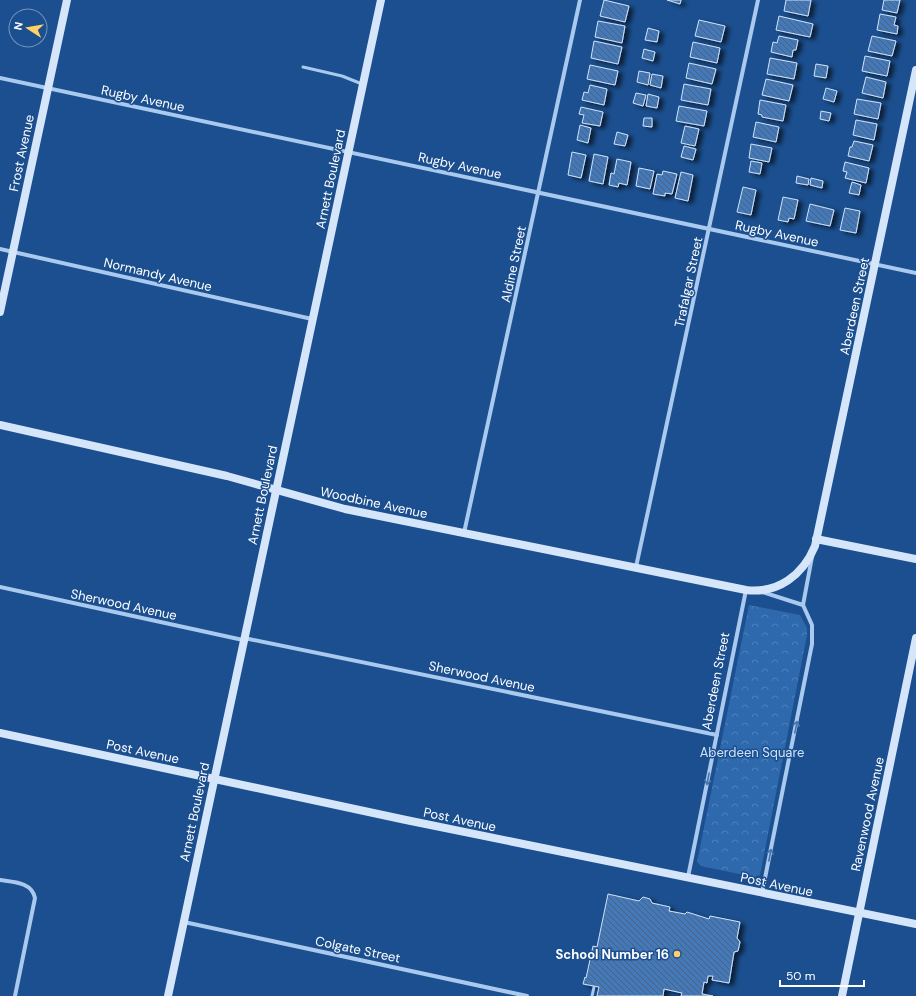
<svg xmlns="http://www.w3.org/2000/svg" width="916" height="996" viewBox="0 0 916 996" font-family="'DM Sans',sans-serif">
<defs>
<pattern id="forest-crowns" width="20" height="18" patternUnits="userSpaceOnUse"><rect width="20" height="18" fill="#2e69ad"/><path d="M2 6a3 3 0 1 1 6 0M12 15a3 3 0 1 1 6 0" fill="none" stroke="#4d80b9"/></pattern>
<pattern id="building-back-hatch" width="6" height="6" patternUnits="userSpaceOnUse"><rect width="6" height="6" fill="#4478b7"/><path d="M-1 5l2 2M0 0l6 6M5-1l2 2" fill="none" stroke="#486282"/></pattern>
<filter id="shadow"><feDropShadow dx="4.5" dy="2.5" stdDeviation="2" flood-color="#0009"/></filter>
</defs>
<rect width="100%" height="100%" fill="#1b4f8f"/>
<path fill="url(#forest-crowns)" d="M749 605 800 615 807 628V635L760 875 753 877 701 866 697 862Z"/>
<g fill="url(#building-back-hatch)" stroke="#cfe3fa" filter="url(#shadow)">
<path d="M604 0 629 6 625 22 600 16Z"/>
<path d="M667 0H681L680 4Z"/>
<path d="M786 0H811L808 16 784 11Z"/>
<path d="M884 0H900L897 13 882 10Z"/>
<path d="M880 14 896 17 894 25 898 26 897 34 877 30Z"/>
<path d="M779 16 813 24 810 37 776 30Z"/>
<path d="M699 20 725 26 721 42 695 36Z"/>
<path d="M598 21 625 26 622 43 595 37Z"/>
<path d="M648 28 659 31 657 42 645 40Z"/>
<path d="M779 36 798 40 796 50H793L792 57 771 52 773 42 777 43Z"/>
<path d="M872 36 896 41 892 56 868 51Z"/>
<path d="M594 41 622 47 618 64 591 58Z"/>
<path d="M693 42 720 48 717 63 690 57Z"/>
<path d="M644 49 655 52 653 61 642 58Z"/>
<path d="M865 56 890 61 887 76 862 71Z"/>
<path d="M770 58 797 63 794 79 767 74Z"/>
<path d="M689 63 716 69 712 84 686 78Z"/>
<path d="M816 64 828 66 826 78 814 76Z"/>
<path d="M590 65 618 71 615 85 587 79Z"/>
<path d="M639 71 650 73 648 85 637 82Z"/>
<path d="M652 74 663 76 661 88 650 85Z"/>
<path d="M866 77 886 82 883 98 862 93Z"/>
<path d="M766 79 793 85 789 101 762 95Z"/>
<path d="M684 84 711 89 708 105 681 100Z"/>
<path d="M590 85 607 89 604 105 582 100 584 92 588 93Z"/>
<path d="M826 88 837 91 834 102 823 99Z"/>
<path d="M636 93 646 95 643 106 633 103Z"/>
<path d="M648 94 659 97 657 108 646 106Z"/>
<path d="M857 99 881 103 878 119 854 114Z"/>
<path d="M760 100 786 105 783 121 762 117V115L758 114Z"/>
<path d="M679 106 707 111 704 126 676 121Z"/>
<path d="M581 107 603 112 600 126 582 123 584 115 579 114Z"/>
<path d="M821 111 831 113 829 121 820 119Z"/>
<path d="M644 118H652V127L643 126Z"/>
<path d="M856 120 877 124 874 140 853 135Z"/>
<path d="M756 122 779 127 776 142 753 137Z"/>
<path d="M580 125 591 128 588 143 577 140Z"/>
<path d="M685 126 699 129 695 146 681 143Z"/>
<path d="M617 132 628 135 625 146 614 144Z"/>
<path d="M854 141 873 145 869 161 848 156 850 147H852Z"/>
<path d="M751 144 772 148 769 162 749 158Z"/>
<path d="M684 146 696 149 693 160 681 157Z"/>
<path d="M572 152 586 155 581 178 568 175Z"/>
<path d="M594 154 608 157 603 184 589 181Z"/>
<path d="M617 159 631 162 627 185 619 183 618 187 609 185 611 173 614 174Z"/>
<path d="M751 161 762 163 760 174 749 172Z"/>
<path d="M845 162 869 168 866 183 845 178 847 172 843 171Z"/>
<path d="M639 168 654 171 650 189 636 186Z"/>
<path d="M663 171 677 174 672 194 665 193V196L653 194 657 174 662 175Z"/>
<path d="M681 172 693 175 688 201 675 198Z"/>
<path d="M797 176 809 179 808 185 796 183Z"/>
<path d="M811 178 823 181 822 188 810 185Z"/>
<path d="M852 182 861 185 859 195 849 193Z"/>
<path d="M743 187 756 190 751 215 737 212Z"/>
<path d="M783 197 798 200 794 219 789 218 788 222 778 220Z"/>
<path d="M810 204 834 210 830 226 806 221Z"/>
<path d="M845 208 860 211 856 233 840 230Z"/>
<path d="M608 894 639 901 643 897 650 899 652 903 670 907 669 911 685 914 687 912 709 919 710 916 740 922 737 938 740 942 738 951 734 952 729 983 712 980 713 976H708L707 983 704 982 702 994 713 996H681L682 993 664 989 663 996H597L599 987 583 984 585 977 586 978 593 946 597 947Z"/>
</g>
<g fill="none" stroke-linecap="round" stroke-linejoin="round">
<g stroke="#a9c9ee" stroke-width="3">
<path d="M303 67 342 76 362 84"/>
<path d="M592 996 594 987"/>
</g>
<g stroke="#a9c9ee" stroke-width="4">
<path d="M0 78 916 273"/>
<path d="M0 249 312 319"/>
<path d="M464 533 580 0"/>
<path d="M636 567 758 0"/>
<path d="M0 587 243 640"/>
<path d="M762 592 803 605"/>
<path d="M244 638 717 735"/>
<path d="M688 877 746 590"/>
<path d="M0 880C13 882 32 882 35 898L15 996"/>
<path d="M762 893 812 644V625L803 605 812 557"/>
<path d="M184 922 527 996"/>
</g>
<g stroke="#d6e6fa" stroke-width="8">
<path d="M0 312 67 0"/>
<path d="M0 425 227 476 345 509 746 590C778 594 803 575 815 546L916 70"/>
<path d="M816 539 916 559"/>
<path d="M0 733 406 820 916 924"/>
<path d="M168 996 381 0"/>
<path d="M842 996 916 638"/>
</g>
</g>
<defs><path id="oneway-shaft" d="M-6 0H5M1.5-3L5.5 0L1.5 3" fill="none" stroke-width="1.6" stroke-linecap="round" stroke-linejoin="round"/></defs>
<g stroke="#4674ac">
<use href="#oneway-shaft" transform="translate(796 727) rotate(-79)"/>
<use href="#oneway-shaft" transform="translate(708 779) rotate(101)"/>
<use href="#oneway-shaft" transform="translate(770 855) rotate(-79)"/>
</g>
<circle fill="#ffd166" stroke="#1b4f8f" stroke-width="1.5" cx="677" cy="954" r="4"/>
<g text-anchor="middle" stroke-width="3" stroke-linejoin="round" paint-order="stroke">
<g font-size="13" fill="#fff" stroke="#1b4f8f">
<text transform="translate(143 98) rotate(12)" y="5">Rugby Avenue</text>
<text transform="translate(21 153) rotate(-78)" y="5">Frost Avenue</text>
<text transform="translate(460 165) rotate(12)" y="5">Rugby Avenue</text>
<text transform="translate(330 179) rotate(-78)" y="5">Arnett Boulevard</text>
<text transform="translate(777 233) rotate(12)" y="5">Rugby Avenue</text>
<text transform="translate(513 264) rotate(-78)" y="5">Aldine Street</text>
<text transform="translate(158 274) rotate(13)" y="5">Normandy Avenue</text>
<text transform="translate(688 282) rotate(-78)" y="5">Trafalgar Street</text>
<text transform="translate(854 306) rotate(-78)" y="5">Aberdeen Street</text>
<text transform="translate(262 495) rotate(-78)" y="5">Arnett Boulevard</text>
<text transform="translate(374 502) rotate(12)" y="5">Woodbine Avenue</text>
<text transform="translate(124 604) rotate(12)" y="5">Sherwood Avenue</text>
<text transform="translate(482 676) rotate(12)" y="5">Sherwood Avenue</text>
<text transform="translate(715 681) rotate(-79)" y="5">Aberdeen Street</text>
<text transform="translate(143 751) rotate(12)" y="5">Post Avenue</text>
<text transform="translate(194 812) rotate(-78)" y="5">Arnett Boulevard</text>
<text transform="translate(867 814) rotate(-78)" y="5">Ravenwood Avenue</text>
<text transform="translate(460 819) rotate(12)" y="5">Post Avenue</text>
<text transform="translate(777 884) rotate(12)" y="5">Post Avenue</text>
<text transform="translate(358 949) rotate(12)" y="5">Colgate Street</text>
</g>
<g font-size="13" fill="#cfe3fa" stroke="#1b4f8f">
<text x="752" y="757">Aberdeen Square</text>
</g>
<g font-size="13" font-weight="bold" fill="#fff" stroke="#1b4f8f" text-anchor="end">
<text x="669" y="959">School Number 16</text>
</g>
</g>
<g transform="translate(28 28) rotate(282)"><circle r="19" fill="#1b4f8f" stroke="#7695bc"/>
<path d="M0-3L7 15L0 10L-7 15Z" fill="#ffd166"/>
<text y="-6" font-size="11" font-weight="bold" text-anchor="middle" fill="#ffffff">N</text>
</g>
<path d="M780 980v6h84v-6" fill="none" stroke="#ffffff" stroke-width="2"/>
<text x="786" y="980" font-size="12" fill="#ffffff" stroke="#1b4f8f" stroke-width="3" paint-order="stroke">50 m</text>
</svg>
